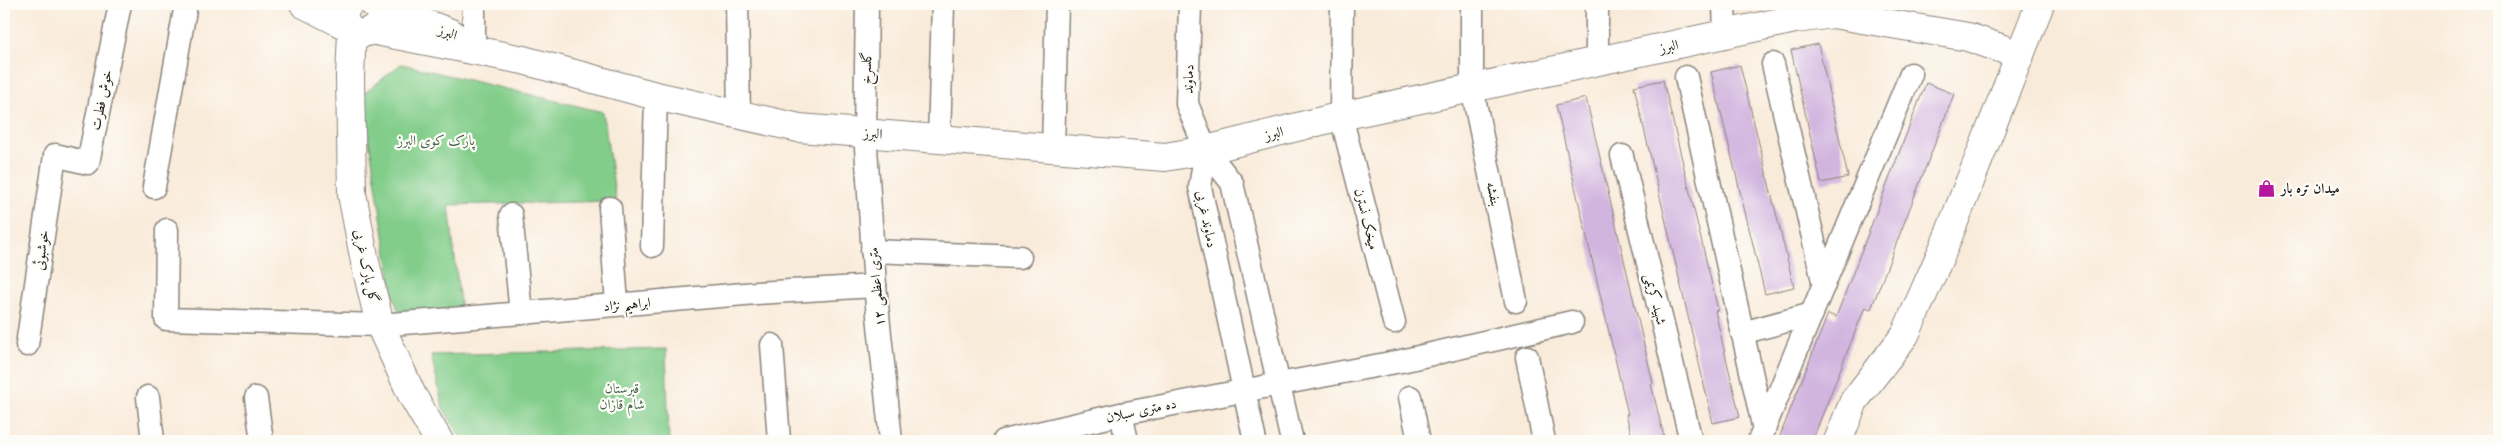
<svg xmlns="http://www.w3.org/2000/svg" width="2503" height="445" viewBox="0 0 2503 445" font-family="'Libre Caslon Text',Amiri,serif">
<rect width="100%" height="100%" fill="#fdfcf7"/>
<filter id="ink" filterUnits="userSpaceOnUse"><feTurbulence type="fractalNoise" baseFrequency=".02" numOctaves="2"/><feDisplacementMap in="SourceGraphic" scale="10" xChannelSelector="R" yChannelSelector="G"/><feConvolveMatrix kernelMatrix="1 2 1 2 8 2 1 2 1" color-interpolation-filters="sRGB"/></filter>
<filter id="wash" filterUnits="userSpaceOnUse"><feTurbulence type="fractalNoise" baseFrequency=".0096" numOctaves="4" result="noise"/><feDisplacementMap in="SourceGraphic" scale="20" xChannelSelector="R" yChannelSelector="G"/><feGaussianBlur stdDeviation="1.12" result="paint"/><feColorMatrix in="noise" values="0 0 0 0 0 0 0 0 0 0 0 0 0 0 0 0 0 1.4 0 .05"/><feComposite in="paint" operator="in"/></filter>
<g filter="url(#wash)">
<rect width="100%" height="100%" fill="#f9ebda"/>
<g fill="#82cd8a" stroke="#4f7453">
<path d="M401 64 603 112 616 201 449 205 461 313 403 322 394 299 362 95Z"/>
<path d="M666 349 669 441H463L443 408 431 355Z"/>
</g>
<g id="blocks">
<g fill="#d2b5df">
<path d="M1818 44 1848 177 1821 183 1791 50Z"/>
<path d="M1740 65 1794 287 1765 294 1711 72Z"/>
<path d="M1663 80 1718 310 1715 311 1740 417 1713 423 1634 86Z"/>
<path d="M1926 83 1954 94 1871 309 1865 307 1812 441H1778L1828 314 1836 317Z"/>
<path d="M1586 98 1653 383 1651 384 1665 441H1633L1626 414H1628L1556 105Z"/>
</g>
</g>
</g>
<g filter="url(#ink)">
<use href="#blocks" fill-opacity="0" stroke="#8a847b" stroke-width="1"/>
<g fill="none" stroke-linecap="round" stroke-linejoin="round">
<defs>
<g id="minor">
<path d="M474 4V42"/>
<path d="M737 4 739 115"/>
<path d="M867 4 865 132 875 286 891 441"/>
<path d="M1190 4 1187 104 1206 150 1232 183 1292 441"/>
<path d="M1342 4 1341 116 1394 322"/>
<path d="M1472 4V88L1516 301"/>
<path d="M1724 4 1725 34"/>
<path d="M1597 62V4"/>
<path d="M1773 64 1824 285"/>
<path d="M1686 77 1764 430"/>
<path d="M939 139 943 4"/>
<path d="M1053 149 1057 4"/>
<path d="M1206 150 1200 187 1255 441"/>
<path d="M1622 156 1691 441"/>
<path d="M154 187 186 4"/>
<path d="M610 208 617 304"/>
<path d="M511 215 521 313"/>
<path d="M167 230 166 319 380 325 756 293 875 286"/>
<path d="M652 246 656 96"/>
<path d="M872 251 1020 257"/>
<path d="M1742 333 1812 314"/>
<path d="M27 345 55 155 88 163 120 4"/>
<path d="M772 345 779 441"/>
<path d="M1527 357 1544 441"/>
<path d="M148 397 153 441"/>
<path d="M1410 397 1419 441"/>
<path d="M256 398 262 441"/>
<path d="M1121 414 1127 441"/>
<path d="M1004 441 1121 414 1401 361 1572 322"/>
<path d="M1759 441 1911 74"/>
</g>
<g id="major">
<path d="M304 4 345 25"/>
<path d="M348 4 343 15C346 30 355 37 370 31"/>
<path d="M374 4 451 33"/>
<path d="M371 30 523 60 656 96 799 128 1165 157 1206 150 1341 116 1795 19 1833 14 1968 37 2020 55"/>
<path d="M352 32 350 77 352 194 365 262 380 325 412 395 439 441"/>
<path d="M1838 441 1854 401 1905 335 1944 247 2040 4"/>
</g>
</defs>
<use href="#minor" stroke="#8a847b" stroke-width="25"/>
<use href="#major" stroke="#8a847b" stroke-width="30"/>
<use href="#minor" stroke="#fff" stroke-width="22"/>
<use href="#major" stroke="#fff" stroke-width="28"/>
</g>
</g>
<defs>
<symbol id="shop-bare" viewBox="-9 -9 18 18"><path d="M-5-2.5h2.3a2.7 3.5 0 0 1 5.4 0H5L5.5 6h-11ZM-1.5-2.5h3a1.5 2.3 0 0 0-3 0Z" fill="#b5179e" stroke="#fdfcf7" stroke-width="2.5" paint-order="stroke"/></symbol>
</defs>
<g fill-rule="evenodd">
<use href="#shop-bare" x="2254" y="176" width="25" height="25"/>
</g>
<g text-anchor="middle" stroke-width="4.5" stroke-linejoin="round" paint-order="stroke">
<g font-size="14" fill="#1c1c1c" stroke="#fdfcf7">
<text transform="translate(448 32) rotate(21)" y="5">البرز</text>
<text transform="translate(1669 46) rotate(-12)" y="5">البرز</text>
<text transform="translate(866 68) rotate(-89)" y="5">گلسرخ</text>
<text transform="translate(1188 79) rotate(-88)" y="5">دماوند</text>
<text transform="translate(101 100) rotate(-78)" y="5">خوش فطرت</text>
<text transform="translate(873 133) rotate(5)" y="5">البرز</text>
<text transform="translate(1274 133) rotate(-14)" y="5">البرز</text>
<text transform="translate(1494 194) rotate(78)" y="5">بنفشه</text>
<text transform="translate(1207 219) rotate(79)" y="5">دماوند غربی</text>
<text transform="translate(1367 219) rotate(76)" y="5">میخک نسترن</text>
<text transform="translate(41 250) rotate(-82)" y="5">خوشبوئی</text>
<text transform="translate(367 266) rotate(78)" y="5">گل پارک غربی</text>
<text transform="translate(876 287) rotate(-95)" y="5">۱۲ متری اعظمی</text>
<text transform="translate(1656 299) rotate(76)" y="5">شهید کریمی</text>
<text transform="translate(627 304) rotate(-5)" y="5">ابراهیم نژاد</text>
<text transform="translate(1141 410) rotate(-12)" y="5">ده متری سبلان</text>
</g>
<g font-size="14" fill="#456348" stroke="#fdfcf7">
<text x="436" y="145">پارک کوی البرز</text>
<text x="622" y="393">قبرستان<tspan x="622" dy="16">شام قازان</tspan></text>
</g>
<g font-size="14" font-weight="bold" fill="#1c1c1c" stroke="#fdfcf7" text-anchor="start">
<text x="2281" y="193">میدان تره بار</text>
</g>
</g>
<rect width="2503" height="445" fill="none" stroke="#fdfcf7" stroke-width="20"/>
</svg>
